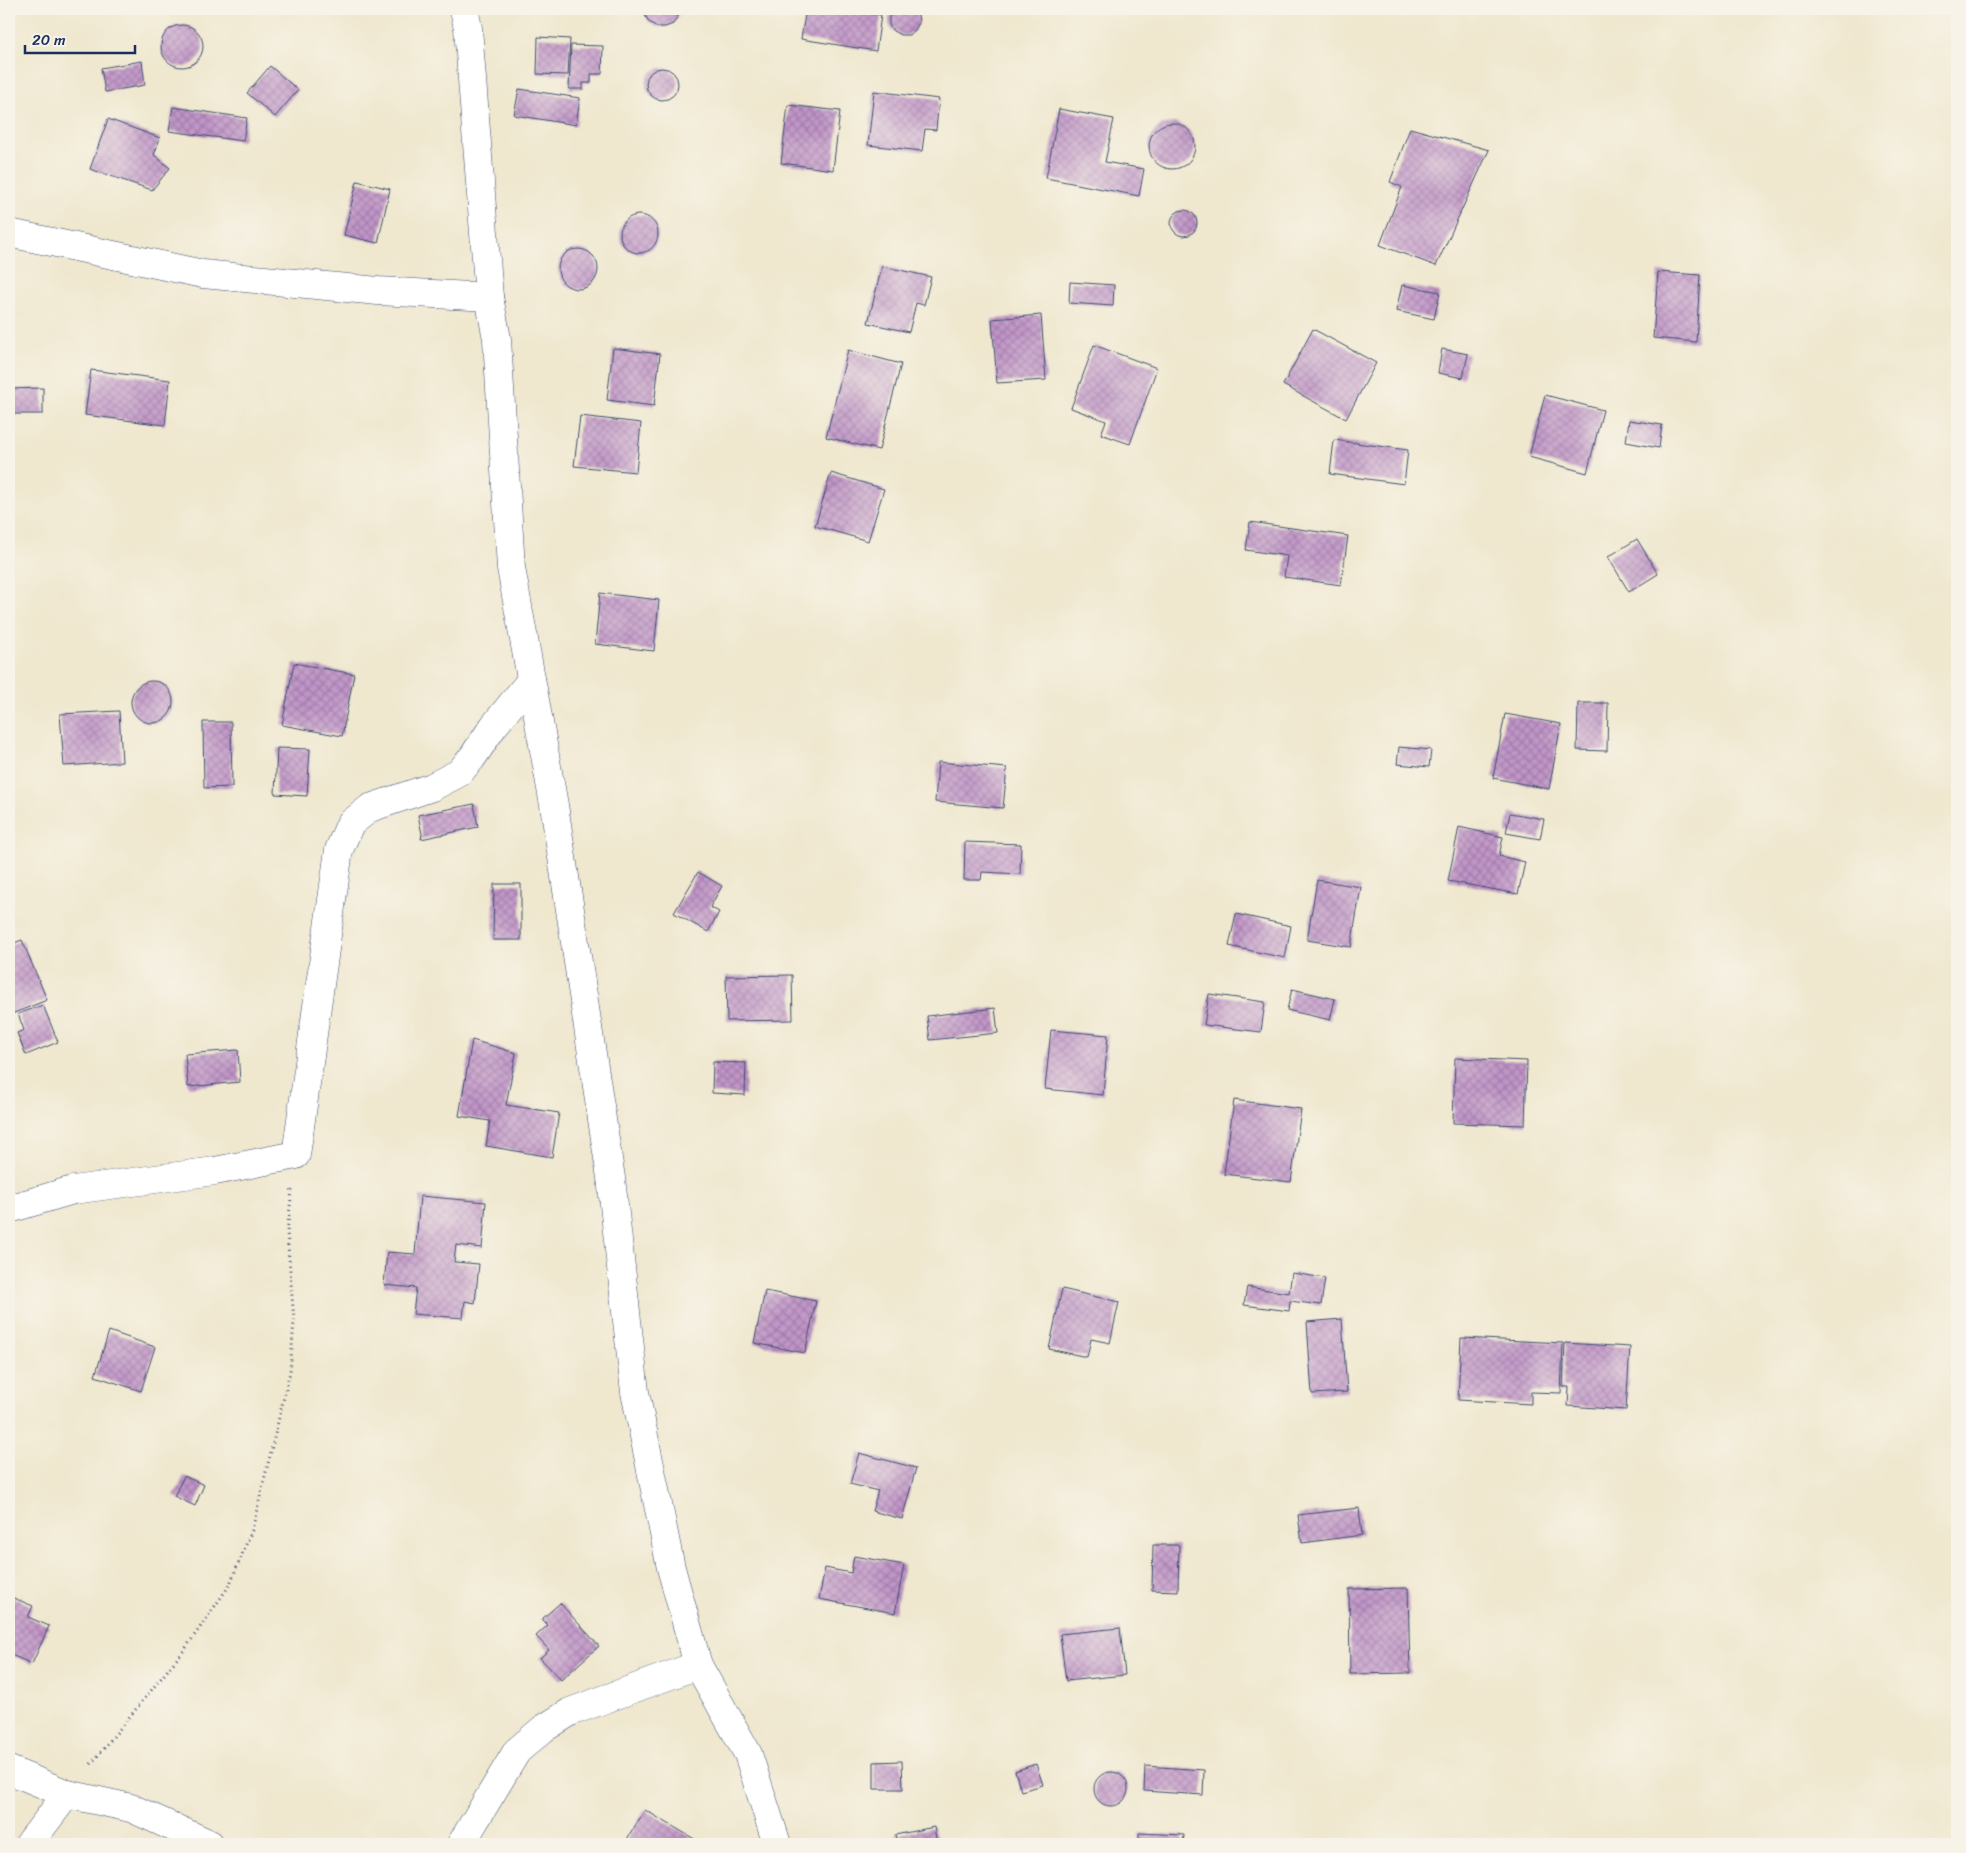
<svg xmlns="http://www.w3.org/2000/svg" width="1966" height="1853" viewBox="0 0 1966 1853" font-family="Sriracha,sans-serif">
<defs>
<pattern id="building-cross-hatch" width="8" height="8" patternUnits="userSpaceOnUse" patternTransform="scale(1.25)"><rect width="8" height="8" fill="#c195c8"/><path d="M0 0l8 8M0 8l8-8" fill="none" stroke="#9c7aa6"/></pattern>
</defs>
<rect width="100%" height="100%" fill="#f7f3e8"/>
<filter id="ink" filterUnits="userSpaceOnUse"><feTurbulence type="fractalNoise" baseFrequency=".02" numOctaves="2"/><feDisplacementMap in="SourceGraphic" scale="10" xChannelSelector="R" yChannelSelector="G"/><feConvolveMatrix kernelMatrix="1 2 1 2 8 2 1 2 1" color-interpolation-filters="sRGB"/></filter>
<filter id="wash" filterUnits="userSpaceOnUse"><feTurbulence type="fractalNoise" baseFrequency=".0096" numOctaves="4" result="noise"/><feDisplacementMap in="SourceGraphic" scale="20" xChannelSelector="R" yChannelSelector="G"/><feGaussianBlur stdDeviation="1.12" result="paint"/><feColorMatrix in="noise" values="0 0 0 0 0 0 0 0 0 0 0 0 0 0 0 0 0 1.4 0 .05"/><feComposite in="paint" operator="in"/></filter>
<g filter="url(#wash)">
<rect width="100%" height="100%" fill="#efe7ce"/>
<g id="blocks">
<g fill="url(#building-cross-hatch)">
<path d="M645 9H678V16L673 24 665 27H657L649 22 645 15Z"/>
<path d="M806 9H844L881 15 876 51 801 39Z"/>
<path d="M892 9H914L918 15 919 23 915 30 909 35H901L893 31 889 25V17Z"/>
<circle cx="182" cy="46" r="21"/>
<path d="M538 37 570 39 568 75 537 74Z"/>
<path d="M571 45 603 46 602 74H591V83H583V89H569Z"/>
<path d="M142 61 145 85 105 92 101 68Z"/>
<path d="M270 66 298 90 275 117 247 93Z"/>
<circle cx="662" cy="84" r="16"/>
<path d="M519 89 580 98 576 125 514 115Z"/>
<path d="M874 91 939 99 936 130 925 129 922 151 868 145Z"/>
<path d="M788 105 840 111 833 170 781 163Z"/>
<path d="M173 107 247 118 243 141 169 131Z"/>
<path d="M1059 109 1114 119 1105 162 1144 169 1139 196 1046 178Z"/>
<path d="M108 119 160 138 154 155 170 168 152 190 90 169Z"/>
<circle cx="1172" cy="146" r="23"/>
<path d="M1410 128 1489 150 1436 266 1380 245 1402 187 1390 182Z"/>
<path d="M357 181 390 189 378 243 344 235Z"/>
<circle cx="1184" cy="223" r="13"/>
<circle cx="639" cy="234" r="19"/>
<circle cx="578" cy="269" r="20"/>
<path d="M882 266 931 277 924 305 916 303 909 332 868 323Z"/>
<path d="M1658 272 1700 275 1696 342 1653 338Z"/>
<path d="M1070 282 1114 285 1113 306 1069 303Z"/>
<path d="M1402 285 1440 292 1434 319 1396 311Z"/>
<path d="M1041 315 1046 380 997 383 992 319Z"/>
<path d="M1313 329 1376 363 1346 419 1283 385Z"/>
<path d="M1094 345 1157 368 1130 444 1101 434 1106 421 1071 408Z"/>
<path d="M613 348 660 354 654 406 607 400Z"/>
<path d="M1442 349 1468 354 1463 378 1438 373Z"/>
<path d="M848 350 901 364 879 450 826 437Z"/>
<path d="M91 370 170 380 165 425 85 415Z"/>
<path d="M43 388V414H9V389Z"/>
<path d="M1545 395 1603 410 1587 473 1529 457Z"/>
<path d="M580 416 641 423 636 472 574 466Z"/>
<path d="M1629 420 1662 425 1659 448 1626 442Z"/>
<path d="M1334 440 1408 450 1404 484 1330 474Z"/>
<path d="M831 473 884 489 868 541 815 526Z"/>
<path d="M1250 522 1348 536 1341 585 1284 577 1287 556 1246 550Z"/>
<path d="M1637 539 1658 574 1629 592 1608 557Z"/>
<path d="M600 593 659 600 654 651 595 644Z"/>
<path d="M294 663 354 674 342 736 282 725Z"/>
<circle cx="152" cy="702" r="21"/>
<path d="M1578 703H1608L1607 751 1577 750Z"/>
<path d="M119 711 122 762 64 766 60 714Z"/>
<path d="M1505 714 1561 724 1549 789 1493 778Z"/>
<path d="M203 722H231L232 787 204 788Z"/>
<path d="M1399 747 1431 750 1429 767 1397 764Z"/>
<path d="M277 748 310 749 307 796 275 794Z"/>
<path d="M938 762 1007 768 1003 808 935 802Z"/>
<path d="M474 804 478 827 421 839 422 834 418 815Z"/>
<path d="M1510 813 1544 819 1540 839 1506 833Z"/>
<path d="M1459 827 1503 837 1499 856 1525 862 1518 894 1448 881Z"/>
<path d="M965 842 1021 844 1020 874 982 872 981 880H964Z"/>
<path d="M698 872 722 886 710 907 719 912 708 932 674 913Z"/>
<path d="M1317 880 1361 887 1351 947 1307 940Z"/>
<path d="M494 884H521V940H493Z"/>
<path d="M1236 914 1291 926 1285 958 1229 946Z"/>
<path d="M22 940 47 1000 9 1015V945Z"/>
<path d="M792 975 793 1020 727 1021 726 976Z"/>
<path d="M1292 989 1335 999 1330 1020 1287 1010Z"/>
<path d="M1209 994 1265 1002 1261 1032 1204 1025Z"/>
<path d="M43 1005 58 1042 26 1055 17 1033 24 1030 18 1014Z"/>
<path d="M995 1008 998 1033 930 1040 927 1016Z"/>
<path d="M1051 1030 1108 1035 1103 1095 1045 1089Z"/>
<path d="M472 1040 516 1053 506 1105 559 1113 552 1157 486 1146 490 1121 459 1116Z"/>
<path d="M238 1050 240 1082 188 1087 185 1054Z"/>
<path d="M1455 1058 1527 1061 1525 1125 1453 1123Z"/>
<path d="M713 1062 746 1063 745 1095 712 1093Z"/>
<path d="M1234 1100 1301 1109 1291 1182 1224 1174Z"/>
<path d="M420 1196 486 1202 482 1248 456 1245 454 1262 479 1264 475 1303 465 1301 463 1318 413 1314 416 1288 384 1285 387 1252 415 1254Z"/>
<path d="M1292 1273 1325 1278 1321 1305 1290 1301 1289 1311 1244 1305 1247 1287 1289 1293Z"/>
<path d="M1062 1289 1119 1302 1110 1343 1091 1339 1087 1357 1049 1349Z"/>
<path d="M765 1291 816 1301 805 1353 754 1343Z"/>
<path d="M1342 1319 1347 1392 1312 1394 1307 1322Z"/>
<path d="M109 1331 155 1347 141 1391 95 1376Z"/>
<path d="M1461 1338 1563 1343 1561 1393 1531 1392V1404L1458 1400Z"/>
<path d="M1565 1343 1630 1347 1626 1410 1568 1406 1569 1387H1563Z"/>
<path d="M859 1453 916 1468 902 1519 872 1511 878 1491 850 1484Z"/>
<path d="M184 1476 204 1485 195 1506 174 1496Z"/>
<path d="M1359 1508 1362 1535 1302 1543 1298 1515Z"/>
<path d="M1153 1545H1179L1178 1591 1152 1590Z"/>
<path d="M854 1556 904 1565 895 1613 819 1599 825 1568 851 1573Z"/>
<path d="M1408 1588 1410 1673 1350 1674 1349 1589Z"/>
<path d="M9 1596 33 1606 28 1617 49 1626 32 1664 9 1654Z"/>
<path d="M560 1603 599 1646 561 1680 540 1658 549 1650 536 1636 548 1625 542 1619Z"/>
<path d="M1120 1628 1125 1675 1066 1681 1060 1634Z"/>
<path d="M902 1761 903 1789H874V1762Z"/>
<path d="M1036 1764 1043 1785 1021 1791 1015 1771Z"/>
<path d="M1145 1766 1204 1770 1203 1795 1144 1791Z"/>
<circle cx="1111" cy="1789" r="17"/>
<path d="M645 1810 703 1844H624Z"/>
<path d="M934 1827 937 1844H897L895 1835Z"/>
<path d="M1139 1833 1184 1835 1183 1844H1139Z"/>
<path d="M537 1838 546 1844H532Z"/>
</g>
</g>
</g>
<g filter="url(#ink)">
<use href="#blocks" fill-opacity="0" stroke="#3b4b6f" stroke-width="1"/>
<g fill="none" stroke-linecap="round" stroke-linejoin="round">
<defs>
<g id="street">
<path d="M464 9 468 28 489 297 497 339 511 568 554 805 611 1178 635 1392 671 1568 698 1665 748 1754 777 1844"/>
<path d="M9 233 203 274 378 291 489 297"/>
<path d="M9 1209 73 1190 215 1171 296 1155 339 850 350 824 370 808 432 787 459 773 472 758 493 727 531 680"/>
<path d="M9 1770 67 1794"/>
<path d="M29 1844 67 1794 131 1808 210 1844"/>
<path d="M461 1844 517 1751 543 1729 570 1712 698 1665"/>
</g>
</defs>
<use href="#street" stroke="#3b4b6f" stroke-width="29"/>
<path stroke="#3b4b6f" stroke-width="3" stroke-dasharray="1 4" stroke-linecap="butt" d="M91 1764 185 1649 229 1586 252 1530 290 1372 294 1321 287 1232 292 1190"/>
<use href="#street" stroke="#fff" stroke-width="28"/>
</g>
</g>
<rect width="1966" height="1853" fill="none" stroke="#f7f3e8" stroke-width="30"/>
<path d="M25 45v8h110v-8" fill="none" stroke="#1b2f5e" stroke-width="2.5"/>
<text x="32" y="45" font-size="15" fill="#1b2f5e" stroke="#f7f3e8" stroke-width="4" paint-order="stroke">20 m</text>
</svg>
